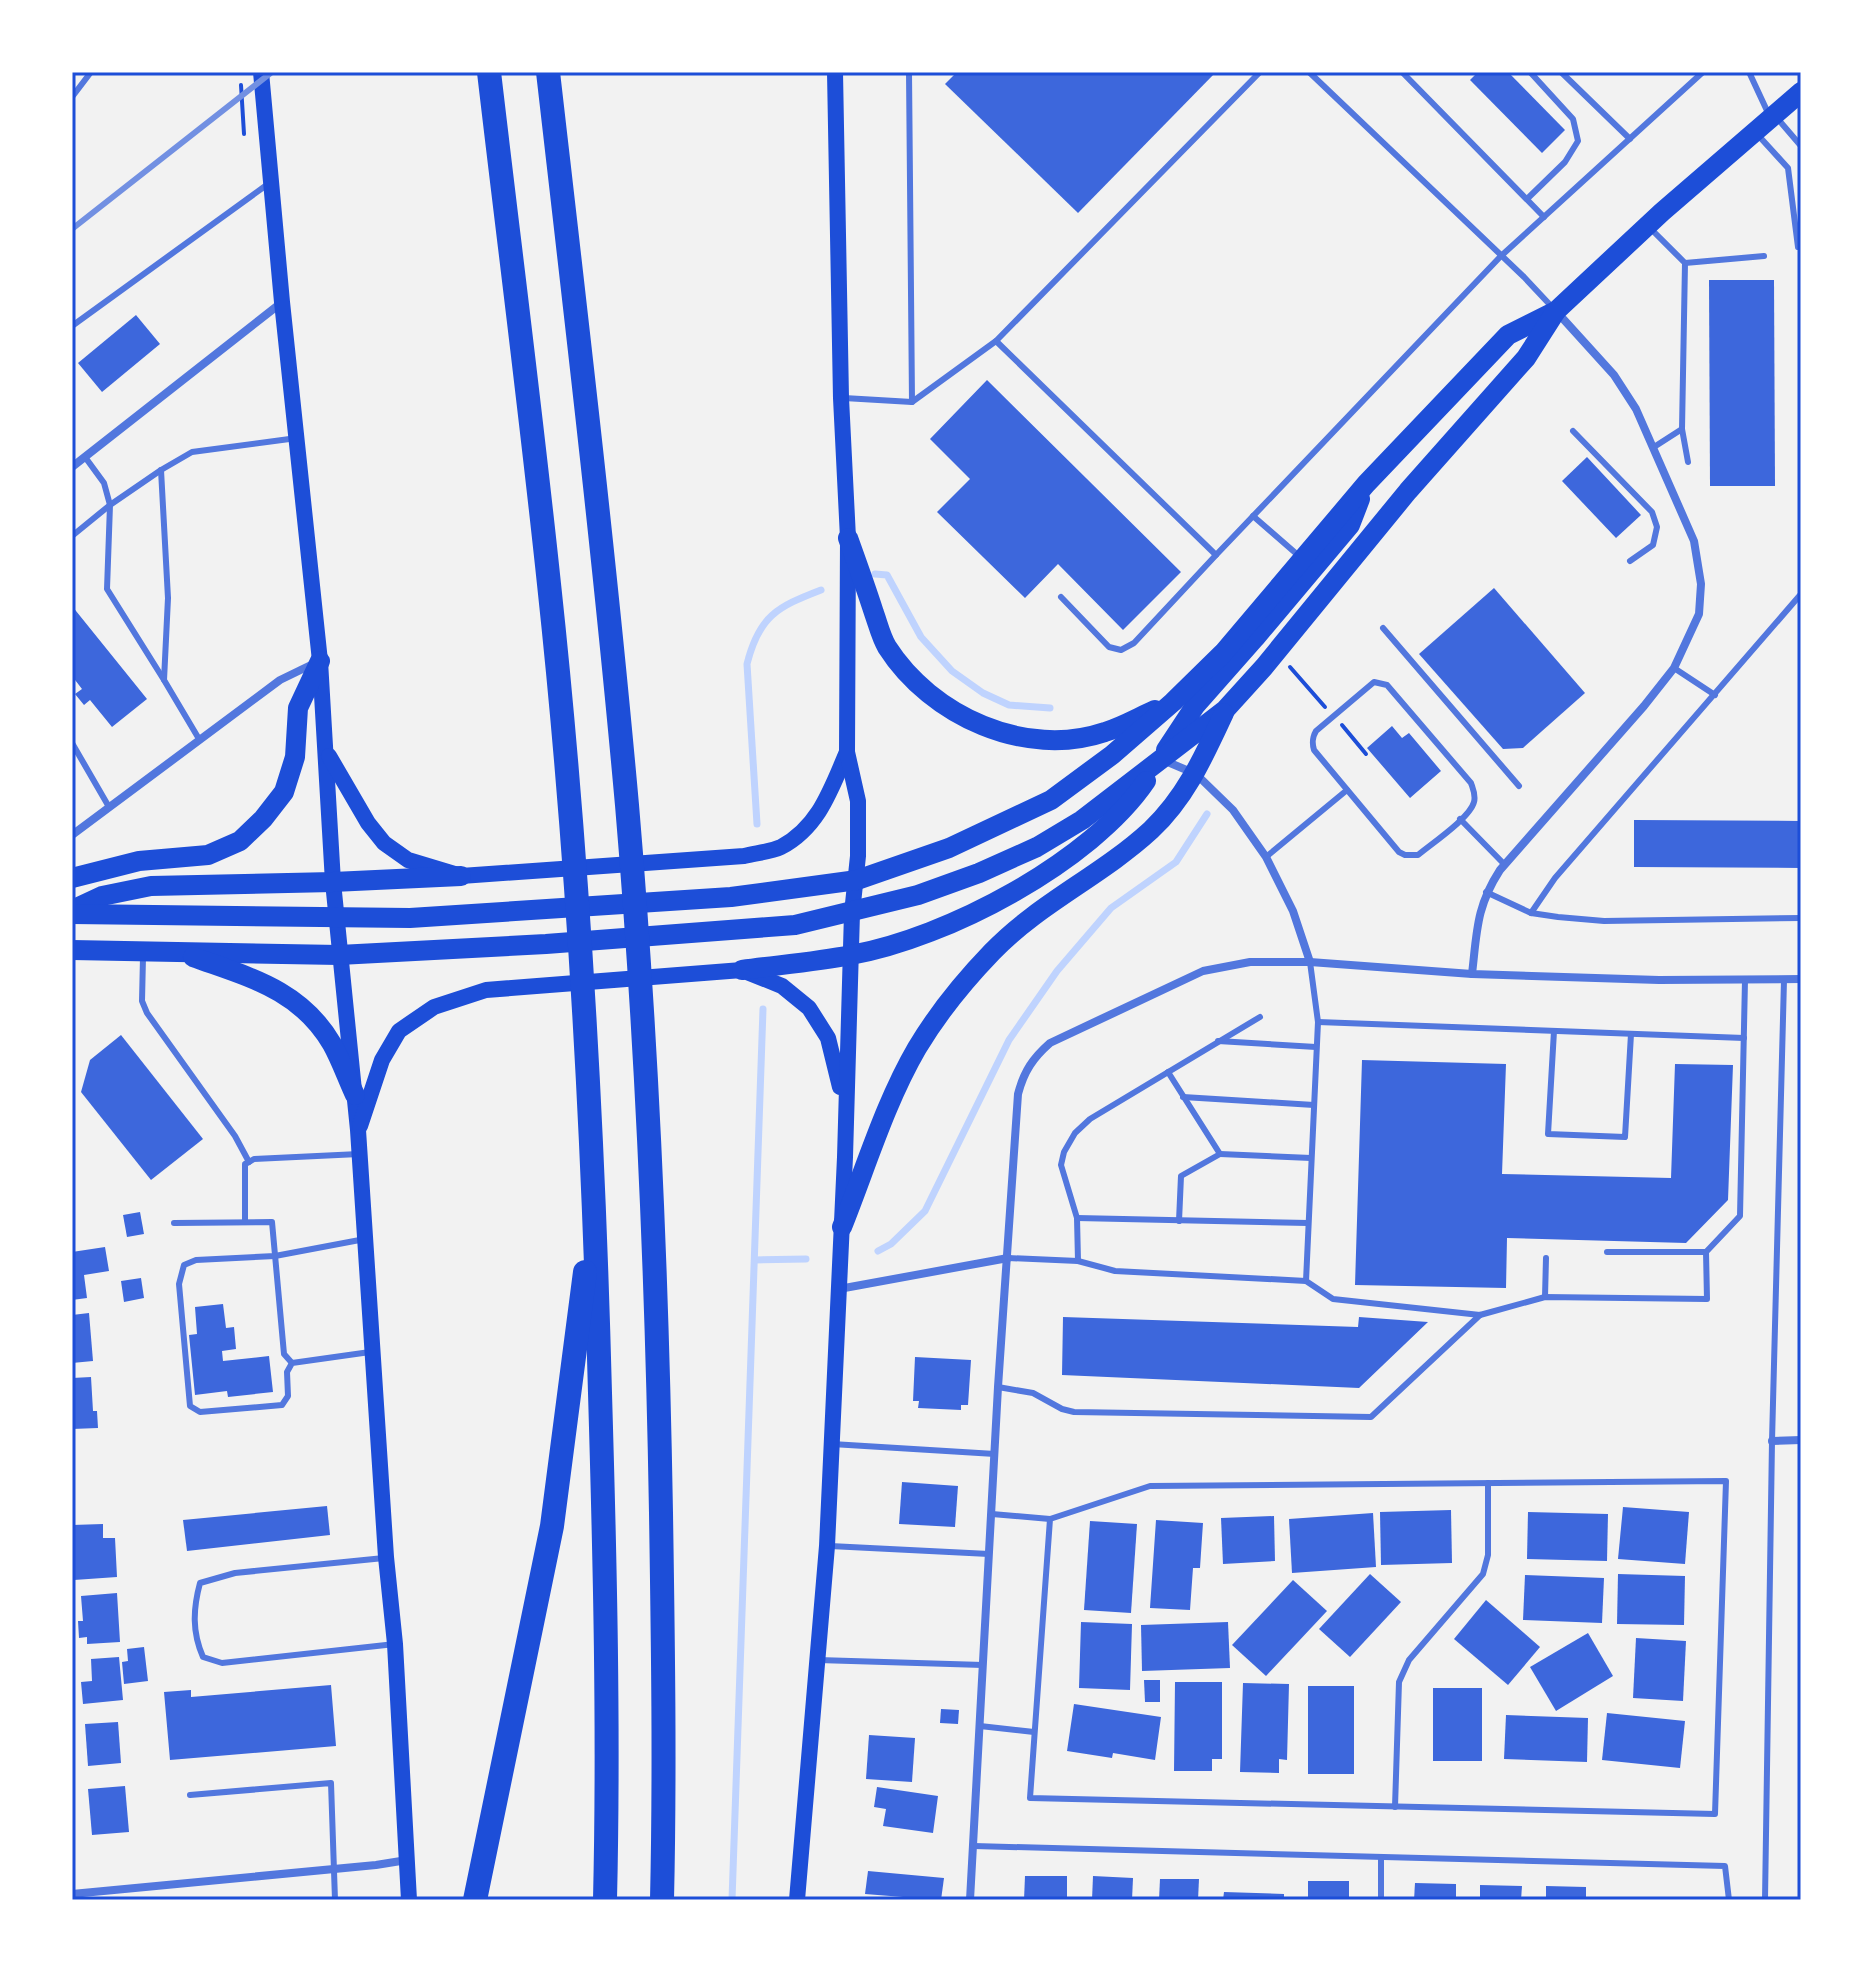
<svg xmlns="http://www.w3.org/2000/svg" width="1873" height="1972" viewBox="0 0 1873 1972" font-family="'PT Sans',sans-serif">
<rect width="100%" height="100%" fill="#f2f2f2"/>
<g fill="none" stroke-linecap="round" stroke-linejoin="round">
<g stroke="#bfd3fe" stroke-width="7">
<path d="M875 574 887 575 921 637 952 671 983 693 1009 705 1050 708"/>
<path d="M757 824 747 664C759 616 777 607 821 590"/>
<path d="M878 1251 891 1244 925 1211 1009 1040 1057 971 1111 908 1176 862 1207 814"/>
<path d="M755 1260 806 1259"/>
<path d="M732 1900 763 1009"/>
</g>
</g>
<g fill="#3d67dc">
<path d="M957 72H1216L1078 213 945 84Z"/>
<path d="M1478 72H1508L1565 130 1542 153 1470 80Z"/>
<path d="M1709 280H1774L1775 486H1710Z"/>
<path d="M136 315 160 344 102 392 78 363Z"/>
<path d="M987 380 1181 572 1123 630 1058 564 1025 598 937 512 970 479 930 439Z"/>
<path d="M1587 457 1641 515 1616 538 1562 481Z"/>
<path d="M1494 588 1585 693 1523 748 1503 749 1419 654Z"/>
<path d="M72 606 147 699 112 727 90 700 84 705 75 694 82 689 72 676Z"/>
<path d="M1392 726 1402 738 1409 733 1441 771 1410 798 1367 748Z"/>
<path d="M1634 820 1801 821V868L1634 867Z"/>
<path d="M121 1035 203 1139 151 1180 81 1092 90 1060Z"/>
<path d="M1362 1060 1506 1064 1502 1174 1671 1178 1675 1064 1733 1065 1728 1200 1686 1243 1507 1238 1506 1288 1355 1285Z"/>
<path d="M140 1212 144 1234 127 1237 123 1215Z"/>
<path d="M105 1247 109 1271 84 1275 87 1298 72 1300V1252Z"/>
<path d="M141 1278 144 1298 124 1302 121 1281Z"/>
<path d="M223 1304 226 1328 234 1327 236 1349 222 1351 223 1361 269 1356 273 1392 228 1397 227 1391 195 1395 189 1335 197 1334 195 1307Z"/>
<path d="M89 1313 93 1361 72 1363V1315Z"/>
<path d="M1063 1317 1358 1327 1359 1317 1428 1322 1359 1388 1062 1375Z"/>
<path d="M915 1357 971 1360 968 1405H961V1410L918 1408 919 1401H913Z"/>
<path d="M91 1377 93 1411H97L98 1428 72 1429V1378Z"/>
<path d="M902 1482 958 1486 955 1527 899 1524Z"/>
<path d="M327 1506 330 1535 187 1551 183 1520Z"/>
<path d="M1623 1507 1689 1512 1685 1564 1618 1559Z"/>
<path d="M1451 1510 1452 1563 1381 1565 1380 1512Z"/>
<path d="M1528 1512 1608 1514 1607 1561 1527 1559Z"/>
<path d="M1373 1513 1376 1567 1292 1573 1289 1519Z"/>
<path d="M1274 1516 1275 1561 1223 1564 1221 1518Z"/>
<path d="M1156 1520 1203 1523 1200 1568H1193L1190 1610 1150 1608Z"/>
<path d="M1090 1521 1137 1524 1131 1613 1084 1610Z"/>
<path d="M103 1524V1538H115L117 1577 74 1580 72 1525Z"/>
<path d="M1370 1574 1401 1602 1350 1657 1319 1629Z"/>
<path d="M1618 1574 1685 1576 1684 1625 1617 1624Z"/>
<path d="M1525 1575 1604 1578 1602 1623 1523 1620Z"/>
<path d="M1293 1580 1327 1611 1266 1676 1232 1645Z"/>
<path d="M117 1593 120 1642 87 1644V1637L79 1638 78 1621H83L81 1596Z"/>
<path d="M1486 1600 1540 1647 1508 1685 1454 1639Z"/>
<path d="M1081 1622 1132 1624 1130 1690 1079 1688Z"/>
<path d="M1228 1622 1230 1668 1142 1671 1141 1625Z"/>
<path d="M1588 1633 1613 1676 1556 1711 1530 1667Z"/>
<path d="M1636 1638 1686 1641 1683 1701 1633 1698Z"/>
<path d="M144 1647 148 1681 124 1684 122 1662 128 1661 127 1649Z"/>
<path d="M119 1657 123 1700 83 1704 81 1682 92 1681 91 1659Z"/>
<path d="M1144 1680H1160V1702H1145Z"/>
<path d="M1175 1682H1222V1759H1212V1771H1174Z"/>
<path d="M1243 1683 1289 1684 1287 1760 1279 1759V1773L1240 1772Z"/>
<path d="M331 1685 336 1746 170 1760 164 1692 191 1690V1697Z"/>
<rect x="1308" y="1686" width="46" height="88"/>
<rect x="1433" y="1688" width="49" height="73"/>
<path d="M1074 1704 1161 1717 1155 1760 1113 1753 1112 1758 1067 1751Z"/>
<path d="M941 1709 959 1710 958 1724 940 1723Z"/>
<path d="M1607 1713 1685 1721 1680 1768 1602 1760Z"/>
<path d="M1506 1715 1588 1718 1587 1762 1504 1759Z"/>
<path d="M118 1722 121 1763 88 1766 85 1724Z"/>
<path d="M869 1735 915 1738 912 1782 866 1779Z"/>
<path d="M125 1786 129 1832 92 1835 88 1789Z"/>
<path d="M877 1787 938 1796 933 1833 883 1826 886 1809 874 1807Z"/>
<path d="M868 1871 944 1878 941 1900 865 1894Z"/>
<path d="M1025 1876H1067V1900H1024Z"/>
<path d="M1093 1876 1133 1878 1132 1900H1092Z"/>
<path d="M1160 1879H1199L1198 1900H1159Z"/>
<rect x="1308" y="1881" width="41" height="19"/>
<path d="M1415 1883 1456 1884V1900H1414Z"/>
<path d="M1480 1885 1522 1886 1521 1900H1480Z"/>
<path d="M1546 1886 1586 1887V1900H1546Z"/>
<path d="M1224 1892 1284 1894V1900H1223Z"/>
</g>
<g fill="none" stroke-linecap="round" stroke-linejoin="round">
<g stroke="#1d4ed8" stroke-width="4">
<path d="M241 85 244 134"/>
<path d="M1290 667 1325 707"/>
<path d="M1342 725 1366 754"/>
</g>
<g stroke="#5277de" stroke-width="6">
<path d="M909 72 912 402"/>
<path d="M1309 72 1524 277 1553 308"/>
<path d="M1402 72 1544 217"/>
<path d="M1561 72 1630 139"/>
<path d="M1749 72 1769 115"/>
<path d="M72 97 91 72"/>
<path d="M1777 118 1801 146"/>
<path d="M1757 134 1788 168 1798 247H1801"/>
<path d="M1527 199 1565 162 1578 141 1573 119 1530 72"/>
<path d="M1650 228 1685 263 1682 429 1654 447"/>
<path d="M1685 263 1764 256"/>
<path d="M72 326 268 184"/>
<path d="M996 341 1260 72"/>
<path d="M844 398 912 402 996 341 1216 555 1501 256 1703 72"/>
<path d="M1682 429 1688 462"/>
<path d="M1573 431 1652 512 1657 527 1653 545 1630 561"/>
<path d="M85 457 104 483 110 505 107 589 164 680"/>
<path d="M161 470 168 598 164 680 199 739"/>
<path d="M1253 516 1299 556"/>
<path d="M72 536 110 505 161 470 192 452 297 438"/>
<path d="M1061 597 1109 647 1121 650 1134 643 1216 555"/>
<path d="M1383 628 1519 786"/>
<path d="M1674 668 1715 695"/>
<path d="M1374 682 1387 685 1471 783C1473 789 1476 795 1474 802 1470 818 1431 844 1418 855H1405L1399 852 1314 750C1312 743 1312 738 1316 731Z"/>
<path d="M72 743 109 807"/>
<path d="M1460 819 1505 865"/>
<path d="M1266 857 1347 790"/>
<path d="M1486 892 1531 913 1558 917 1604 921 1801 918"/>
<path d="M1531 913 1555 878 1801 594"/>
<path d="M143 957 142 1001 147 1013 235 1136 249 1162 245 1164V1222"/>
<path d="M1318 1022 1744 1038"/>
<path d="M1554 1031 1548 1134 1625 1137 1631 1034"/>
<path d="M1218 1041 1316 1047"/>
<path d="M1168 1072 1220 1154 1181 1176 1179 1221"/>
<path d="M1183 1097 1314 1105"/>
<path d="M1220 1154 1311 1158"/>
<path d="M249 1162 254 1159 359 1154"/>
<path d="M1077 1218 1308 1223"/>
<path d="M174 1223 272 1222 284 1354 292 1363"/>
<path d="M365 1239 275 1256 196 1260 184 1265 179 1284 190 1406 200 1412 282 1405 288 1396 287 1372 292 1363 370 1352"/>
<path d="M1607 1252H1706L1740 1216 1745 980"/>
<path d="M1008 1258 1078 1261 1115 1271 1306 1281 1333 1299 1480 1315 1545 1297 1707 1299 1706 1252"/>
<path d="M1078 1261 1077 1218 1061 1165 1064 1152 1075 1133 1090 1119 1260 1017"/>
<path d="M1306 1281 1318 1022 1310 962"/>
<path d="M1545 1297 1546 1258"/>
<path d="M998 1387 1033 1393 1062 1409 1074 1412 1371 1417 1480 1315"/>
<path d="M832 1444 995 1454"/>
<path d="M992 1514 1050 1519 1150 1486 1726 1481 1715 1814 1030 1798 1050 1519"/>
<path d="M830 1546 989 1554"/>
<path d="M384 1558 235 1573 200 1583C193 1609 192 1632 203 1657L222 1663 395 1644"/>
<path d="M818 1660 983 1665"/>
<path d="M980 1726 1034 1732"/>
<path d="M190 1795 331 1783 335 1900"/>
<path d="M1395 1807 1399 1682 1409 1660 1483 1574 1488 1555V1483"/>
<path d="M974 1846 1725 1866 1729 1900"/>
<path d="M1381 1900V1857"/>
<path d="M1765 1900 1772 1441 1784 980"/>
</g>
<g stroke="#5277de" stroke-width="8">
<path d="M72 467 281 303"/>
<path d="M1163 760 1196 774 1233 810 1266 857 1293 911 1310 962"/>
<path d="M72 835 280 680 315 663"/>
<path d="M1472 974C1477 932 1476 907 1500 870L1644 706 1674 668 1699 614 1701 584 1694 541 1636 409 1614 375 1556 311"/>
<path d="M839 1289 1008 1258"/>
<path d="M1772 1441 1801 1440"/>
<path d="M72 1894 376 1865 407 1860"/>
<path d="M970 1900 998 1387 1018 1094C1024 1071 1033 1058 1050 1043L1203 971 1250 962H1310L1472 974 1659 980 1801 979"/>
</g>
<g stroke="#1d4ed8" stroke-width="16">
<path d="M261 72 282 302 320 661 333 882 358 1130 386 1557 395 1644 409 1900"/>
<path d="M329 756 368 823 384 843 408 860 461 876 744 856C756 853 770 852 781 847 819 827 831 789 847 752"/>
<path d="M360 1126 382 1060 399 1031 434 1007 486 990 742 970 782 986 809 1008 828 1038 840 1087"/>
<path d="M797 1900 827 1546 845 1157 852 913 858 856V801L847 752 848 538 841 398 835 72"/>
</g>
<g stroke="#1d4ed8" stroke-width="20">
<path d="M848 538C857 563 866 588 874 613 878 624 881 637 887 647 931 716 1026 759 1105 732 1122 727 1139 717 1155 710"/>
<path d="M1166 750 1195 706 1255 638 1350 525 1360 499"/>
<path d="M72 878 139 861 208 855 240 841 263 819 284 792 295 757 298 708 320 661"/>
<path d="M72 910 102 896 151 886 333 882 461 876"/>
<path d="M72 914 410 918 731 897 857 880 949 848 1051 800 1112 755 1173 702 1224 652 1366 484 1508 335 1556 311"/>
<path d="M72 950 339 955 546 944 795 925 918 895 979 873 1037 847 1082 820 1225 710 1264 667 1408 491 1526 358 1556 311 1662 212 1801 92"/>
<path d="M193 957C248 977 300 989 332 1044 341 1060 347 1078 355 1095"/>
<path d="M742 970C778 965 815 962 851 955 947 938 1091 862 1146 781"/>
<path d="M842 1227C866 1167 885 1103 917 1048 938 1013 964 981 992 952 1039 903 1101 876 1151 830 1186 797 1204 756 1224 713"/>
</g>
<g stroke="#1d4ed8" stroke-width="24">
<path d="M489 72C509 243 531 413 549 584 578 853 593 1123 600 1393 605 1562 609 1731 605 1900"/>
<path d="M548 72C576 316 605 560 627 805 647 1040 657 1277 661 1513 663 1642 665 1771 662 1900"/>
<path d="M475 1900 552 1526 585 1272"/>
</g>
<path stroke="#7290e2" stroke-width="6" d="M72 229 272 72"/>
</g>
<rect width="1873" height="1972" fill="none" stroke="#ffffff" stroke-width="148"/>
<rect x="74" y="74" width="1725" height="1824" fill="none" stroke="#1d4ed8" stroke-width="3"/>
</svg>
